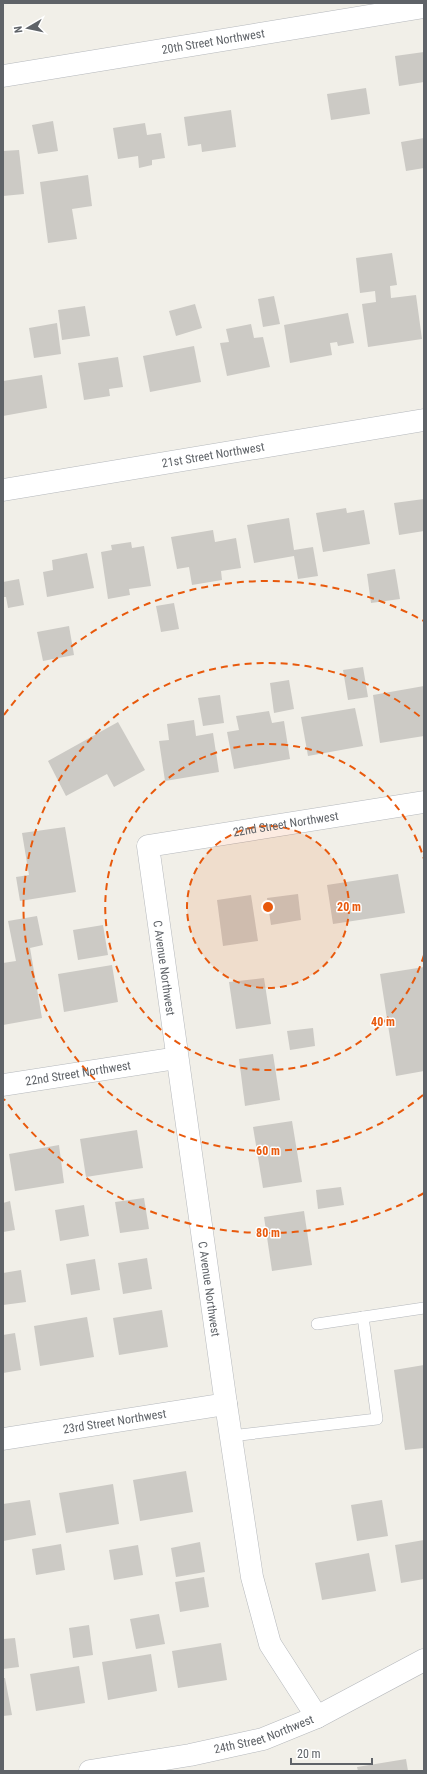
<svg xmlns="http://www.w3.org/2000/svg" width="427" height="1774" viewBox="0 0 427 1774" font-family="'Roboto Condensed',sans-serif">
<rect width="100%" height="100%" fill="#f1efe8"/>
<g fill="#cccac5">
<path d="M424 52V82L399 86 395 56Z"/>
<path d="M366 88 370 114 331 120 327 94Z"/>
<path d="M231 110 236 147 202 152 201 144 188 146 184 117Z"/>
<path d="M53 121 58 151 38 154 32 125Z"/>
<path d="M145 123 147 135 161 133 165 158 152 160V165L139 168 138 156 118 159 113 128Z"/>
<path d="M424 138V168L406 171 401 142Z"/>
<path d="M19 150 24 194 3 196V151Z"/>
<path d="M88 175 92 206 72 209 77 239 48 243 40 182Z"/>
<path d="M392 253 397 285 390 286 391 298 416 295 422 339 368 347 362 304 376 302 375 291 360 293 356 258Z"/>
<path d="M274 296 280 324 263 327 258 299Z"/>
<path d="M195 304 202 328 176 336 169 311Z"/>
<path d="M85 306 90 336 62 340 58 310Z"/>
<path d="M348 313 354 343 338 346 337 342 330 343 332 355 290 363 284 325Z"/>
<path d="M57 323 61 354 34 358 29 328Z"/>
<path d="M251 324 254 338 263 337 270 367 227 376 220 343 229 342 226 329Z"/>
<path d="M194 346 201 382 150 392 143 356Z"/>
<path d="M118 357 123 387 109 389 110 396 84 400 78 363Z"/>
<path d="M42 375 47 408 3 416V381Z"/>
<path d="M424 499V531L399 535 394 503Z"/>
<path d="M346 508 347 513 364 510 370 544 323 552 316 513Z"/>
<path d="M289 518 294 550 313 547 318 576 298 579 294 556 254 563 247 525Z"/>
<path d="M213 530 215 542 236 538 241 568 221 571 222 580 192 585 189 567 177 569 171 537Z"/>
<path d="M131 542 132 548 144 546 151 586 129 589 130 595 108 599 101 552 112 550 111 545Z"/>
<path d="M87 553 94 588 47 597 43 572 53 570 52 560Z"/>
<path d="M395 569 400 599 371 603 367 574Z"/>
<path d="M19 579 24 605 8 608 6 597H3V582Z"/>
<path d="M174 603 179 629 161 632 156 606Z"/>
<path d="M69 626 74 655 43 661 37 632Z"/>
<path d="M363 667 368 697 348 700 343 670Z"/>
<path d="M289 680 294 709 274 713 270 683Z"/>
<path d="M424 686V736L380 743 373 695Z"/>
<path d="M220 695 224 723 203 726 198 698Z"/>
<path d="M355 708 363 746 308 756 301 717Z"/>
<path d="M269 711 272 723 284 721 290 759 234 769 227 732 239 730 236 716Z"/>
<path d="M194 720 196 736 213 733 219 772 165 781 159 741 169 740 167 724Z"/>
<path d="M118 722 145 770 114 787 107 774 66 796 48 761Z"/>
<path d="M65 827 76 892 20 901 16 877 29 875 22 833Z"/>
<path d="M398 874 405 913 333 924 327 885Z"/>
<path d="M298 894 301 920 271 925 267 898Z"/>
<path d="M251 895 258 941 223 946 217 900Z"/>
<path d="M37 916 43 945 30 948 42 1018 3 1025V963L16 961 8 921Z"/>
<path d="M103 925 108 955 78 960 73 930Z"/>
<path d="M112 965 118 1002 64 1012 58 974Z"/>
<path d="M424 967V1071L396 1076 380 974Z"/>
<path d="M264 978 271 1024 236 1029 229 982Z"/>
<path d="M313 1028 315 1046 290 1050 287 1031Z"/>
<path d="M273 1054 280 1100 245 1106 239 1059Z"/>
<path d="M292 1121 302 1182 263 1188 253 1127Z"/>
<path d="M137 1130 143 1168 86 1177 80 1139Z"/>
<path d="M59 1145 64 1183 15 1191 9 1154Z"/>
<path d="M341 1187 344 1205 318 1209 316 1190Z"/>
<path d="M144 1198 149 1229 120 1233 115 1202Z"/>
<path d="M10 1201 15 1230 3 1232V1203Z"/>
<path d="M84 1205 89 1236 60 1241 55 1210Z"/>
<path d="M304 1211 312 1265 272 1271 264 1217Z"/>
<path d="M147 1258 152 1289 123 1294 118 1263Z"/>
<path d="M95 1259 100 1290 71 1295 66 1264Z"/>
<path d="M21 1270 26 1302 3 1305V1273Z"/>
<path d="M162 1310 168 1347 119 1355 113 1318Z"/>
<path d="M87 1317 94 1357 40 1366 34 1326Z"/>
<path d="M15 1333 21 1370 3 1373V1335Z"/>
<path d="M424 1365V1448L405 1450 394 1370Z"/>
<path d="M186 1471 193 1512 140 1521 133 1480Z"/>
<path d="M113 1484 119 1524 66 1533 59 1493Z"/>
<path d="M30 1500 36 1535 3 1541V1504Z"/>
<path d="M382 1500 388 1536 357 1541 351 1505Z"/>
<path d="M424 1540V1579L401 1583 395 1545Z"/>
<path d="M200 1542 205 1572 176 1577 171 1548Z"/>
<path d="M61 1544 65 1570 36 1575 32 1549Z"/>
<path d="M138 1545 143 1575 114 1580 109 1550Z"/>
<path d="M369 1553 376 1591 322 1600 315 1563Z"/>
<path d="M204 1577 209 1607 180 1612 175 1582Z"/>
<path d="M159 1614 165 1644 136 1649 130 1619Z"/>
<path d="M89 1625 93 1655 73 1658 69 1628Z"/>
<path d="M15 1638 19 1667 3 1669V1639Z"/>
<path d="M221 1643 227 1680 178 1688 172 1651Z"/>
<path d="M151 1654 157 1691 108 1700 102 1662Z"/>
<path d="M79 1666 85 1703 36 1711 30 1674Z"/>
<path d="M3 1678H5L12 1715 3 1716Z"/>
<path d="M406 1759 408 1771H358L357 1767Z"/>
</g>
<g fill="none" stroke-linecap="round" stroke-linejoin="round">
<defs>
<g id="service">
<path d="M317 1324 424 1308"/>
<path d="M231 1436 377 1419 363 1317"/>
</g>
<g id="minor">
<path id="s1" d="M3 76 424 7"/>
<path id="s2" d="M3 490 424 420"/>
<path id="s3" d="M3 1085 177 1058"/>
<path id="s4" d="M3 1439 226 1404"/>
<path id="s5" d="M317 1717 270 1644 252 1577 226 1404 148 846 424 802"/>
<path id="s6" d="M90 1771 190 1755 263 1739 317 1717 424 1660"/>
</g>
</defs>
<use href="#service" stroke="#b5b8bc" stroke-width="12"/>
<use href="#minor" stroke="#b5b8bc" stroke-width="23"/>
<use href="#service" stroke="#fff" stroke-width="11"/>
<use href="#minor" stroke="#fff" stroke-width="22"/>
</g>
<circle cx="268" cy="907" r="81" fill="#e8590c" fill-opacity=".12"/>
<g fill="none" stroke="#e8590c" stroke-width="2" stroke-dasharray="7 5">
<circle cx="268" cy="907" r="81"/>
<path d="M424 955A163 163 0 1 1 424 859"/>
<path d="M423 1095A244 244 0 1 1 423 719"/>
<path d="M424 1193A326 326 0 0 1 4 1099M4 715A326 326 0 0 1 424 621"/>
</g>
<g text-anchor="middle" stroke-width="3" stroke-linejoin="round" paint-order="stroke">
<g font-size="12" fill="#5f6368" stroke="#fff">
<text dy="4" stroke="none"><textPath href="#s1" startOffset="213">20th Street Northwest</textPath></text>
<text dy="4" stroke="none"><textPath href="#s2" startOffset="213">21st Street Northwest</textPath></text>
<text dy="4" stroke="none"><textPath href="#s5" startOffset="1034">22nd Street Northwest</textPath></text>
<text transform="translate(164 968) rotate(82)" y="4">C Avenue Northwest</text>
<text dy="4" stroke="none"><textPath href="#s3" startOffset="76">22nd Street Northwest</textPath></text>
<text transform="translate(209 1289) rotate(82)" y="4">C Avenue Northwest</text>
<text dy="4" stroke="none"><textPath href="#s4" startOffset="113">23rd Street Northwest</textPath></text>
<text dy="4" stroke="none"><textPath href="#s6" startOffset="178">24th Street Northwest</textPath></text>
</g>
</g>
<circle cx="268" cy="907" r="6" fill="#e8590c" stroke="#fff" stroke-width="2"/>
<g font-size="12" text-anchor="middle" font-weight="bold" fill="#e8590c" stroke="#fff" stroke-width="3" stroke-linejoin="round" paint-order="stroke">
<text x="349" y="911">20 m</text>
<text x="383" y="1026">40 m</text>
<text x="268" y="1155">60 m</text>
<text x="268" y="1237">80 m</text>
</g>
<rect width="427" height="1774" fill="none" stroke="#5f6368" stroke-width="8"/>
<g transform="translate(28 28) rotate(261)" stroke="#ffffff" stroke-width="3" paint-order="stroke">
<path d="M0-3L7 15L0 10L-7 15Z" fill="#5f6368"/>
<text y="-6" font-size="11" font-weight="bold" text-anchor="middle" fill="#5f6368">N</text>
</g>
<path d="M291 1758v6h81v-6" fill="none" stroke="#5f6368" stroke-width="2"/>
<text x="297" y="1758" font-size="12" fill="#5f6368" stroke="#ffffff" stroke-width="3" paint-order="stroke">20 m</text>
</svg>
